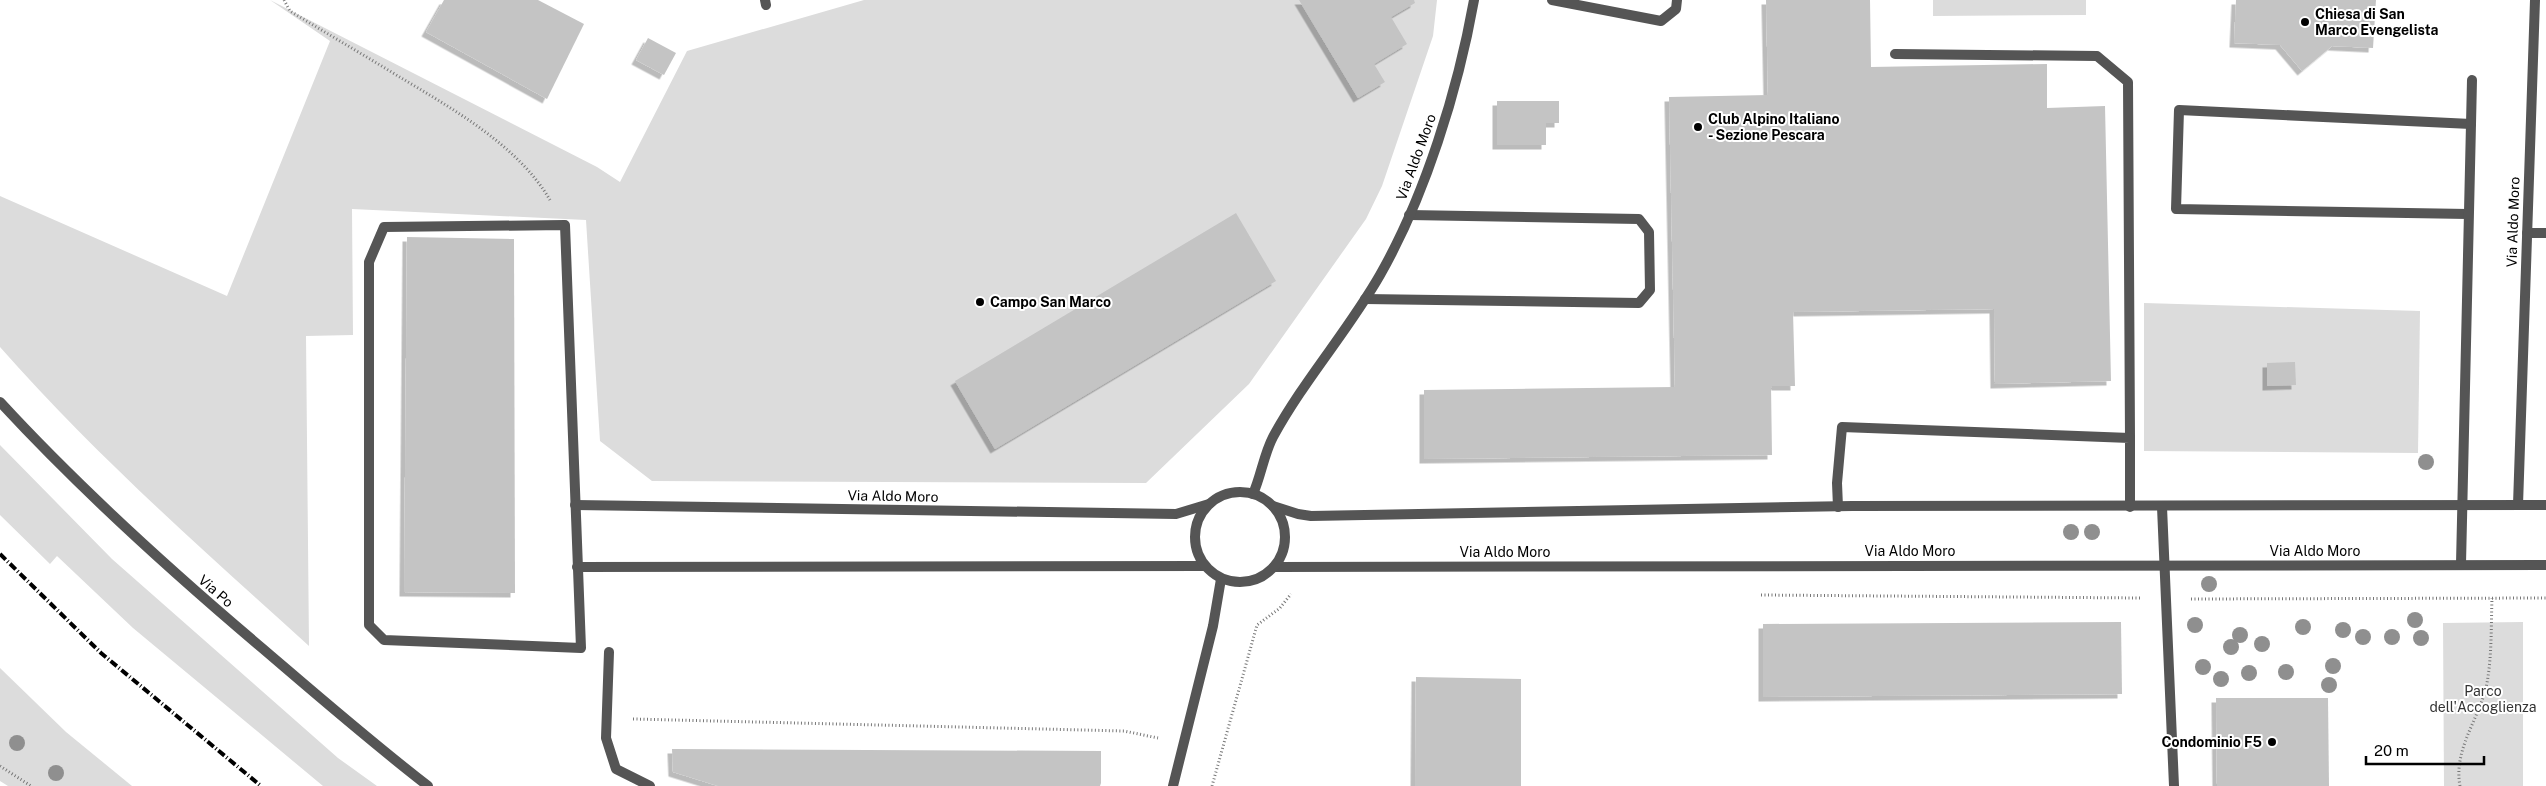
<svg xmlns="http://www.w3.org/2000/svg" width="2546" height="786" viewBox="0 0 2546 786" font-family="'Public Sans',sans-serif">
<defs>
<filter id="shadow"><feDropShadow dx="-4.5" dy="4.5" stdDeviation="0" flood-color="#0004"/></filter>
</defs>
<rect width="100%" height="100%" fill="#fff"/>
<g fill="#dcdcdc">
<path d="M270 0 597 167 620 182 687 51 864 0H1437L1433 36 1382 186 1366 219 1249 384 1146 483 652 481 600 441 586 220 352 209 353 335 306 336 309 646C203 550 95 455 0 347V196L227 296 330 41Z"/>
<path d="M1933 0H2086V15L1933 16Z"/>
<path d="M2144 303 2420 311 2418 453 2144 451Z"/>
<path d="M0 445 112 559 338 758 377 786H323L133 628 57 556 50 564 0 515Z"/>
<path d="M2523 622V786H2444L2443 623Z"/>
<path d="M0 668 66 732 132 786H8L0 781Z"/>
</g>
<g fill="#c4c4c4" filter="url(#shadow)">
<path d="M444 0H538L584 24 547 99 426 32Z"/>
<path d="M1299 0H1414L1415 3 1391 17 1407 44 1374 64 1385 82 1358 98Z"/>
<path d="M1766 0H1870L1871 67 2047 64V108L2105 106 2111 381 1995 384 1994 309 1793 312 1795 386H1771L1772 455 1424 459V390L1675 387 1669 97 1768 95Z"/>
<path d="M2236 0H2376L2373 48 2332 46 2302 71 2280 45 2234 43Z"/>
<path d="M648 38 676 53 664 75 636 60Z"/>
<path d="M1497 101H1559V123H1546V145H1497Z"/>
<path d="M1236 213 1276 281 995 449 955 381Z"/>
<path d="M407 237 514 239 515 593 404 592Z"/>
<path d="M2295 362 2296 385 2267 386V363Z"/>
<path d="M2121 622 2122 694 1763 697V624Z"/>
<path d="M1416 677 1521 679V786H1415Z"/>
<path d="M2216 698H2328L2329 786H2217Z"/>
<path d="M672 749 1101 751V783L1100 786H718L673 772Z"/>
</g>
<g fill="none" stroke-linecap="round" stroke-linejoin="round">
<g stroke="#777" stroke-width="3" stroke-dasharray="1 2.5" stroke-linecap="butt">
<path d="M284 0 290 11C326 33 362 54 398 76 451 108 518 145 550 200"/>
<path d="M1761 595 2140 598"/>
<path d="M2191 599 2546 598"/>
<path d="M633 719 1124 731 1158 738"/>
<path d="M0 766 31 786"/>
<path d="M1212 786 1257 625 1280 608 1291 594"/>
<path d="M2460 786C2453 749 2480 718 2487 683 2492 655 2491 626 2492 598"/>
</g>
<g stroke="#555" stroke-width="10">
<path d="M765 0 766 5"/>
<path d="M1552 0 1661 21 1676 9 1677 0"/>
<path d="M1895 54 2097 56 2128 82 2130 438"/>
<path d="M2468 214 2176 209 2179 110 2471 124"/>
<path d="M565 225 581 648 384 640 369 625V262L384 227Z"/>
<path d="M2527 233H2546"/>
<path d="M1365 299 1639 303 1650 290 1649 232 1639 219 1409 215"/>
<path d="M1838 507 1837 483 1842 427 2130 438V507"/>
<path d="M2162 507 2174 786"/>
<path d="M2461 564 2472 80"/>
<path d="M609 652 606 738 616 769 650 786"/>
</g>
<g stroke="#555" stroke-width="10">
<path d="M0 402C81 490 171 571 262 648 317 695 371 742 428 786"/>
<path d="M575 505 1176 514 1209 504"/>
<path d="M2518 505 2535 0"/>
<path d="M1273 506 1298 514 1311 516 1852 506 2546 505"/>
<path d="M577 567 1204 566"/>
<path d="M1274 567 2546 565"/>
</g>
<g stroke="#555" stroke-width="10">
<circle cx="1240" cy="537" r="45"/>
<path d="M1253 494C1261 476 1264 454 1273 437 1304 380 1348 331 1380 275 1425 196 1458 90 1474 0"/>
<path d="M1173 786 1213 626 1221 579"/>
</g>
<path stroke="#000" stroke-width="4" stroke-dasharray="8 2.5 1 2.5" stroke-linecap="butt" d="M0 554 101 653 261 786"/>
</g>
<g fill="#8f8f8f">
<circle cx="2426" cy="462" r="8"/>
<circle cx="2071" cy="532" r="8"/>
<circle cx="2092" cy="532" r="8"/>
<circle cx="2209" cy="584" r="8"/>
<circle cx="2415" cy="620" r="8"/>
<circle cx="2195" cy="625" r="8"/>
<circle cx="2303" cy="627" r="8"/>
<circle cx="2343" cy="630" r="8"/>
<circle cx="2240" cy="635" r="8"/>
<circle cx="2363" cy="637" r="8"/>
<circle cx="2392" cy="637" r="8"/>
<circle cx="2421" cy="638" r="8"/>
<circle cx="2262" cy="644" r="8"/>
<circle cx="2231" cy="647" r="8"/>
<circle cx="2333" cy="666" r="8"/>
<circle cx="2203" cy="667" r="8"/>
<circle cx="2286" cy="672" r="8"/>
<circle cx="2249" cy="673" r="8"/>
<circle cx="2221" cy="679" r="8"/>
<circle cx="2329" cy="685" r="8"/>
<circle cx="17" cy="743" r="8"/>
<circle cx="56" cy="773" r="8"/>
</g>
<g fill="#000" stroke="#fff" stroke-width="2">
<circle cx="2305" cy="22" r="5"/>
<circle cx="1698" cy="127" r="5"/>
<circle cx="980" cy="302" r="5"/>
<circle cx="2272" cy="742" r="5"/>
</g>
<g text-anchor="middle" stroke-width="4" stroke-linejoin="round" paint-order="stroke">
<g font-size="14" font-weight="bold" fill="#000" stroke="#fff" text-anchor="start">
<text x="2315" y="19">Chiesa di San<tspan x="2315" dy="16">Marco Evengelista</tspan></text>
<text x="1708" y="124">Club Alpino Italiano<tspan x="1708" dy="16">- Sezione Pescara</tspan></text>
<text x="990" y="307">Campo San Marco</text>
<text x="2262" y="747" text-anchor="end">Condominio F5</text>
</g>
<g font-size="14" fill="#000" stroke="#fff">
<text transform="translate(1416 157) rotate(-70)" y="5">Via Aldo Moro</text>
<text transform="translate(2513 222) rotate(-88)" y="5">Via Aldo Moro</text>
<text transform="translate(893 496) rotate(1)" y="5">Via Aldo Moro</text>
<text x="1910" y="556">Via Aldo Moro</text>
<text x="2315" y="556">Via Aldo Moro</text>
<text x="1505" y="557">Via Aldo Moro</text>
<text transform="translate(216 591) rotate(41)" y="5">Via Po</text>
</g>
<g font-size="14" fill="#333" stroke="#fff">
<text x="2483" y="696">Parco<tspan x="2483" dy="16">dell'Accoglienza</tspan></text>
</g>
</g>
<path d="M2366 756v8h118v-8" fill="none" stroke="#000000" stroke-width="2.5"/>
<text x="2374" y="756" font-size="15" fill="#000000" stroke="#ffffff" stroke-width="4" paint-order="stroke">20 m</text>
</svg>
